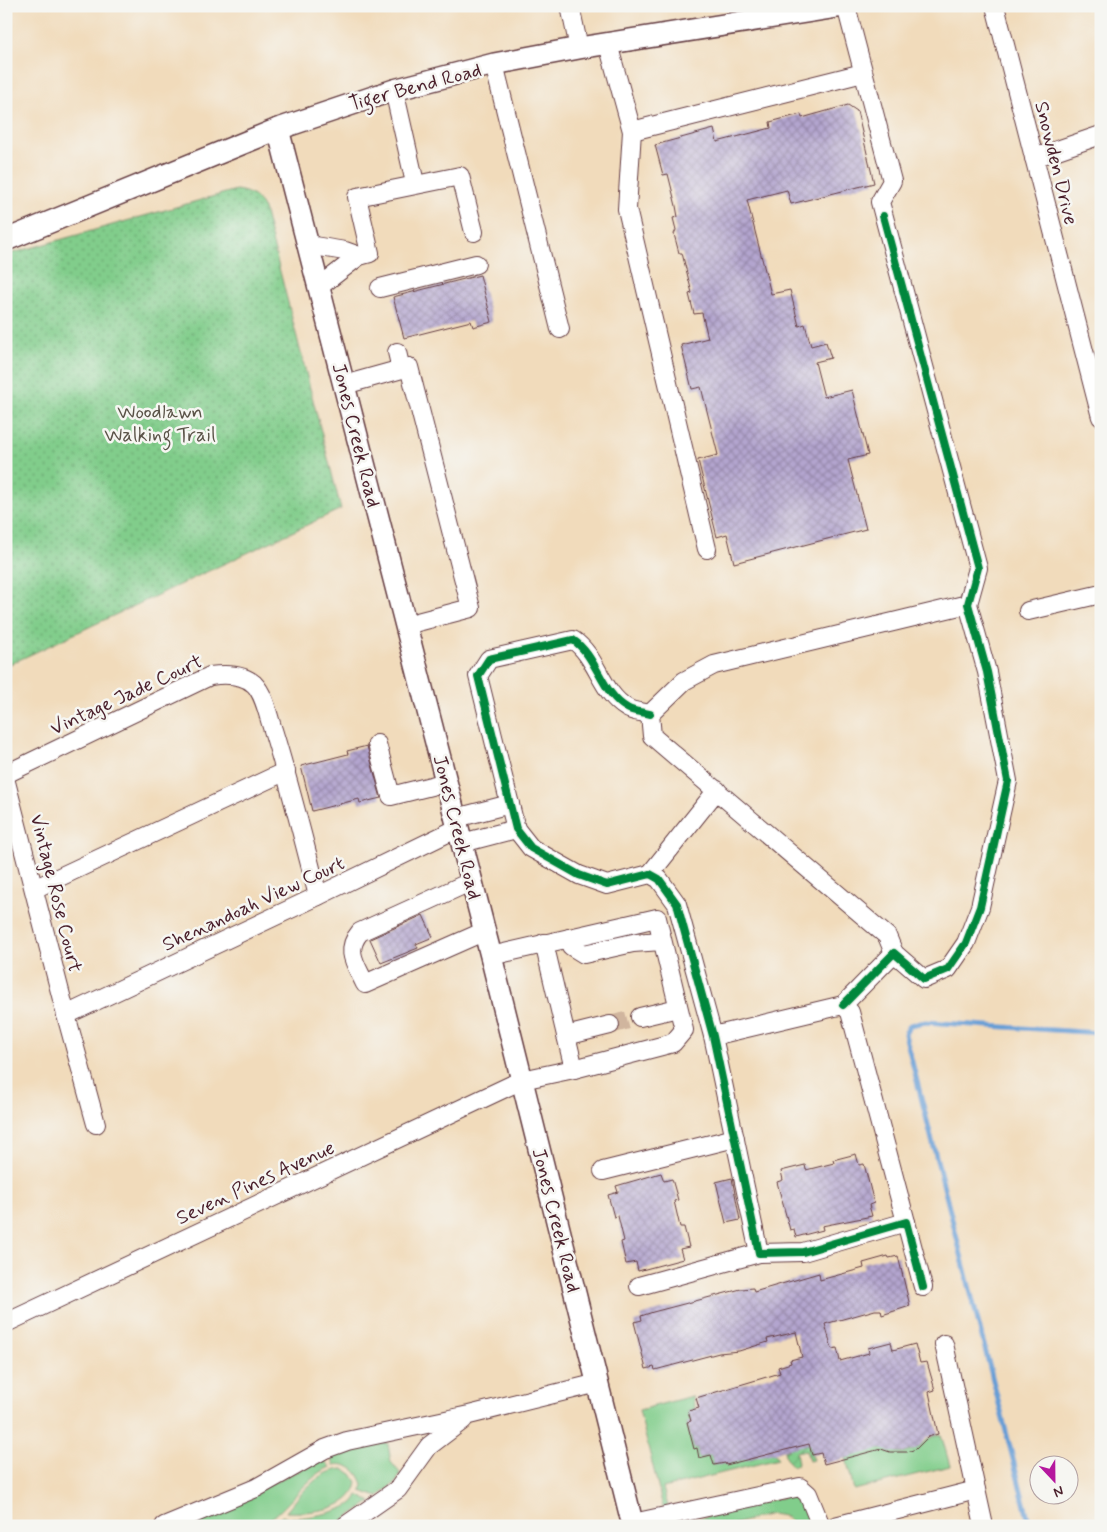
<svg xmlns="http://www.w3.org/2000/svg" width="1107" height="1532" viewBox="0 0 1107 1532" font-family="Mynerve,sans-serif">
<defs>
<pattern id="park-dots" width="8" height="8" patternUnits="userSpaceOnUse" patternTransform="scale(1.25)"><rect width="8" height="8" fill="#81cd8b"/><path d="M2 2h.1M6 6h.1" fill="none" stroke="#6ca672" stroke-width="1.8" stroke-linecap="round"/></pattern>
<pattern id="garden-furrows" width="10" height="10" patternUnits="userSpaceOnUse" patternTransform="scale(1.25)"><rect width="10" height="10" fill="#81cd8b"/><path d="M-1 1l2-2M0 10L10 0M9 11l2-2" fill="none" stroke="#6ca672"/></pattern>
<pattern id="building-cross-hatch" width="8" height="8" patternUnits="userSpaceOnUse" patternTransform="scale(1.25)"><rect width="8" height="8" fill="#b3a5cf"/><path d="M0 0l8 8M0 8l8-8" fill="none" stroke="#9486a8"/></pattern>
</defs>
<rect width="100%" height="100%" fill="#f6f6f2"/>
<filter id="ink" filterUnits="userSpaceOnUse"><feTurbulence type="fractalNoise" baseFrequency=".02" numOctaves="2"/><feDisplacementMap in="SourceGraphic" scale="10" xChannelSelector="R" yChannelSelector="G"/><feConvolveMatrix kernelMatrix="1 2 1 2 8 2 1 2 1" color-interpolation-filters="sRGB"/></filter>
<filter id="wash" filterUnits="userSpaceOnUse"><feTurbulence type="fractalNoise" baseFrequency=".0096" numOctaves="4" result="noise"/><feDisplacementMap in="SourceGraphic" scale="20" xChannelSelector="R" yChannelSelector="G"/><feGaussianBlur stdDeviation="1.12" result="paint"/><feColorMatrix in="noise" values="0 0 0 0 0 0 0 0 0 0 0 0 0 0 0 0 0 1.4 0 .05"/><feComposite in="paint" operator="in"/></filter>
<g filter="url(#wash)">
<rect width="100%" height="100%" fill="#f1dbbb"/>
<g fill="#81cd8b" stroke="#66765b">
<path d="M692 1396 695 1409 688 1411 691 1421 687 1423 694 1449 697 1448 699 1458 711 1455 714 1465 725 1463 726 1465 749 1456 750 1459 773 1451 778 1459 663 1488 668 1506 663 1507 639 1410Z"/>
<path d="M941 1434 950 1466 854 1490 846 1458C856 1455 870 1448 881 1449 890 1449 897 1455 908 1452 923 1448 924 1438 941 1434Z"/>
<path d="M381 1442 388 1444 391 1462 400 1473 397 1481 378 1497 361 1491 363 1485C360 1472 348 1462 334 1465L331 1455 350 1448Z"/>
<path d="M323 1459 330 1467C301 1480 284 1517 258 1525 246 1529 196 1526 180 1526Z"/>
<path d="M343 1469 352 1474 357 1482C354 1511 309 1513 286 1512 300 1495 318 1470 343 1469Z"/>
<path d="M358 1495 371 1502 334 1526H268L283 1516C293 1522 341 1512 351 1504 354 1502 357 1498 358 1495Z"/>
<path d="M788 1496C805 1496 807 1512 812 1526H798L784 1516 771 1514 727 1526H668Z"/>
</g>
<path fill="url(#park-dots)" stroke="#66765b" d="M236 190C251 192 257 197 264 209L341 509 6 666V255Z"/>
<path fill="url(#garden-furrows)" stroke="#66765b" d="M806 1432 813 1460 809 1461 806 1450 796 1452 798 1464 793 1466 786 1459 784 1451 789 1450 788 1447Z"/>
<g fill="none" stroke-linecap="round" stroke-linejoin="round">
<path stroke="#689ed5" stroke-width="5" d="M1030 1526 905 1034 910 1025 926 1022 1100 1033"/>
</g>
<g id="blocks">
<g fill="url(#building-cross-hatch)">
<path d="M848 105 857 111 874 183 791 204 787 190 747 200 771 294 790 290 799 326 805 324 811 346 826 342 831 358 815 362 824 397 852 390 868 455 848 460 866 529 734 563 727 534 717 537 698 460 718 455 701 387 692 389 681 345 708 338 702 313 694 314 689 294 692 293 682 253H679L674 234 676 230 673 218 678 217 676 206 668 174 663 175 655 145 714 129 717 142 771 128 770 122 801 114 802 118Z"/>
<path d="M480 275 492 322 473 327 471 321 404 338 393 297Z"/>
<path d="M367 746 381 798 360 803 359 799 312 811 301 766 348 754 347 751Z"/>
<path d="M423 915 433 937 416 944 418 948 381 963 370 939Z"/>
<path d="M856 1154 859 1165 864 1164 874 1203 869 1205 872 1216 822 1226 823 1230 796 1237 794 1229 790 1230 777 1182 783 1180 781 1171 805 1165 806 1170 834 1163 833 1160Z"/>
<path d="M661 1173 664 1181 672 1179 678 1200 674 1201 680 1227H684L689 1247 680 1249 683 1259 638 1271 636 1262 626 1264 621 1242 624 1241 618 1216 614 1217 608 1195 618 1192 616 1186Z"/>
<path d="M732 1178 740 1220 726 1223 716 1182Z"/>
<path d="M888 1256 889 1258 898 1256 910 1306 882 1315 881 1310H875L825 1324 832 1349 837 1348 840 1361 869 1353 868 1348 891 1342 893 1350 915 1344 920 1363 927 1362 935 1390 929 1392 938 1434 928 1437 916 1449 907 1452H890L881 1449 824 1464 821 1453 812 1455 809 1444 726 1465 725 1463 714 1465 711 1455 699 1458 697 1448 694 1449 687 1422 691 1421 688 1411 699 1408 696 1398 780 1373 778 1367 791 1363 790 1360 802 1357 796 1332 767 1339 768 1342 739 1351 719 1353 655 1370 654 1367 646 1369 634 1322 642 1320 641 1316 653 1312 741 1289 753 1288 754 1292 819 1273 820 1280 864 1268 863 1263Z"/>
</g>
</g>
</g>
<g filter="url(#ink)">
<use href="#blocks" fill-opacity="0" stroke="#633b41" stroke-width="1"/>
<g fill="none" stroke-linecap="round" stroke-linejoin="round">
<path stroke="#d0b59e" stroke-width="18" stroke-dasharray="18 9" stroke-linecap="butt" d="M610 1025 640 1017"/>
<defs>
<g id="minor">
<path d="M570 6 579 48"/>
<path d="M995 6 1101 417"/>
<path d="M608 44 632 131 863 73"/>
<path d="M494 64 560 329"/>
<path d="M394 90 415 183"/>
<path d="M632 131 627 209 707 549"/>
<path d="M1034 158 1101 135"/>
<path d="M308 245 345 251 359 256"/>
<path d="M319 287 359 256 370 253 357 197 460 176 474 232"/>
<path d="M380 288 476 264"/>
<path d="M397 352 401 369"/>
<path d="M344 385 409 367 471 608 406 625"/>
<path d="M1028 611 1101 594"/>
<path d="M650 714C643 712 633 712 627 708 601 693 597 656 573 640L489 659 478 676 516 829 531 848 579 875 607 885 650 874 659 879 677 904 713 1036 759 1253 803 1252 906 1222 923 1287"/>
<path d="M377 744 391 796 447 782"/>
<path d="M6 774 210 676C224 674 243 674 254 684 265 695 268 716 273 730 290 785 304 841 318 896"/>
<path d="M6 782 66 1015 96 1124"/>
<path d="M456 818 510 804"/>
<path d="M462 843 516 829"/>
<path d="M650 874 717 790"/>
<path d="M472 881 360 932C344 951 356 964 365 984L485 931"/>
<path d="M34 889 286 771"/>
<path d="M569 938 571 946 584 954 633 943 662 941"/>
<path d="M544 943 574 1069"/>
<path d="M894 953 887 936 652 736 650 714 684 681 714 665 968 604"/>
<path d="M843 1005 894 953 924 979 948 969 966 943 980 907 1008 781 987 672 968 604 978 568 880 202 892 181 846 6"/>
<path d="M66 1015 318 896 458 828"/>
<path d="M640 1017 678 1008"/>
<path d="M566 1036 610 1025"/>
<path d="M713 1036 843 1005 850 1012 906 1222"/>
<path d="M603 1171 735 1138"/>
<path d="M639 1286 759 1253"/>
<path d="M6 1323 522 1080 574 1069 673 1043 684 1030 657 918 491 956"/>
<path d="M944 1344 984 1526"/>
<path d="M633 1523 800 1487 808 1494 821 1526"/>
<path d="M164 1526 256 1488 325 1449 347 1441 469 1415 598 1383"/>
<path d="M345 1526 398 1489 429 1446 463 1420"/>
<path d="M835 1526 976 1490"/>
</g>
<g id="major">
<path d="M278 129 491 956 633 1526"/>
<path d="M6 240 278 129 394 90 494 64 579 48 844 6"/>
</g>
</defs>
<use href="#minor" stroke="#633b41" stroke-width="20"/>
<use href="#major" stroke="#633b41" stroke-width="24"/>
<use href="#minor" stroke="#fff" stroke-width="18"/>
<use href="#major" stroke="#fff" stroke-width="21"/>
<defs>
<g id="cycleway">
<path d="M650 714C643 712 633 712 627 708 601 693 597 656 573 640L489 659 478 676 516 829 531 848 579 875 607 885 650 874 659 879 677 904 713 1036 759 1253 803 1252 906 1222 923 1287"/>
<path d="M843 1005 894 953 924 979 948 969 966 943 980 907 1008 781 987 672 968 604 978 568 883 216"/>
</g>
</defs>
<use href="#cycleway" stroke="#f6f6f2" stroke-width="11"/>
<use href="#cycleway" stroke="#00873e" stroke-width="8"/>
</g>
</g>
<g text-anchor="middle" stroke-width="5" stroke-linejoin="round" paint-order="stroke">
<g font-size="20" fill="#4a1f2b" stroke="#f6f6f2">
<text transform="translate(415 86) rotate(-15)" y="7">Tiger Bend Road</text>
<text transform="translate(1057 163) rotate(76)" y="7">Snowden Drive</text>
<text transform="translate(357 435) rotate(76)" y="7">Jones Creek Road</text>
<text transform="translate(126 694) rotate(-25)" y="7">Vintage Jade Court</text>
<text transform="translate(458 827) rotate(76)" y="7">Jones Creek Road</text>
<text transform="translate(57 893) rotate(76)" y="7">Vintage Rose Court</text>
<text transform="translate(253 903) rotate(-25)" y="7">Shenandoah View Court</text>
<text transform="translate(255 1182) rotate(-25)" y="7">Seven Pines Avenue</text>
<text transform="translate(557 1220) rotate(76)" y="7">Jones Creek Road</text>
</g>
<g font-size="20" fill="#5a5348" stroke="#f6f6f2">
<text x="160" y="418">Woodlawn<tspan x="160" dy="23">Walking Trail</tspan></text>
</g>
</g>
<rect width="1107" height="1532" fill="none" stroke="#f6f6f2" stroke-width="25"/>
<g transform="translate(1054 1480) rotate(158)"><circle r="24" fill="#f6f6f2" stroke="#b1a0a2"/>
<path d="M0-4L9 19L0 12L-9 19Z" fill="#b5179e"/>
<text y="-8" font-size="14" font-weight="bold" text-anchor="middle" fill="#4a1f2b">N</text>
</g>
</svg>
